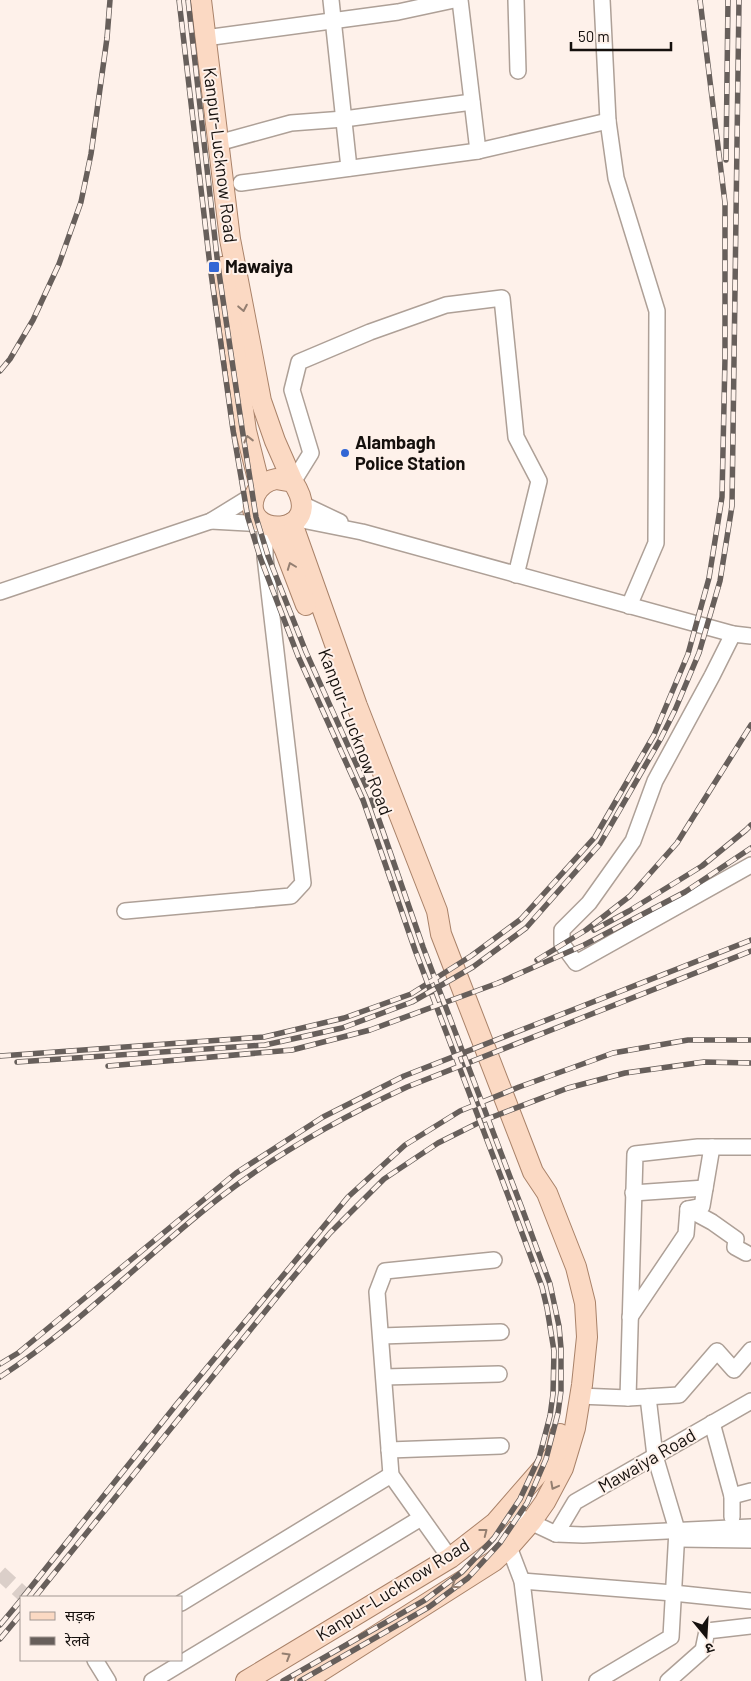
<svg xmlns="http://www.w3.org/2000/svg" width="751" height="1681" viewBox="0 0 751 1681" font-family="Barlow,'Noto Sans Devanagari',sans-serif">
<rect width="100%" height="100%" fill="#fef1ea"/>
<g fill="none" stroke-linecap="round" stroke-linejoin="round">
<path stroke="#dbcfc9" stroke-width="15" stroke-dasharray="15 8" stroke-linecap="butt" d="M0 1573 26 1597"/>
<defs>
<g id="minor">
<path d="M331 0 349 168"/>
<path d="M460 0 478 151"/>
<path d="M516 0 518 71"/>
<path d="M602 0 608 121 616 178 657 311 656 543 629 606"/>
<path d="M205 38 398 12 454 0"/>
<path d="M218 143 291 123 344 119 472 102"/>
<path d="M241 183 478 151 608 121"/>
<path d="M293 482 311 453 292 390 299 362 370 332 446 305 502 298 516 437 539 481 516 575"/>
<path d="M302 504 340 522"/>
<path d="M297 519 362 532 733 634 751 636"/>
<path d="M0 592 211 521 255 494"/>
<path d="M733 634 712 676 655 781 633 841 589 903 562 930V944L576 963 751 865"/>
<path d="M125 911 291 896 303 883 265 557V524L211 521"/>
<path d="M633 1193 705 1188"/>
<path d="M688 1209 712 1222 736 1239 735 1247 746 1253"/>
<path d="M630 1317 686 1234 688 1209 702 1206 712 1147"/>
<path d="M381 1336 501 1332"/>
<path d="M384 1377 499 1374"/>
<path d="M579 1396 628 1398 679 1395 717 1351 734 1370 751 1350"/>
<path d="M628 1398 635 1154 698 1147H751"/>
<path d="M712 1423 732 1496V1517"/>
<path d="M389 1450 501 1446"/>
<path d="M732 1496 751 1491"/>
<path d="M505 1510 556 1534 583 1535 751 1527"/>
<path d="M556 1534 575 1502 751 1401"/>
<path d="M679 1539 751 1540"/>
<path d="M509 1547 522 1581 534 1681"/>
<path d="M450 1558 391 1475 377 1292 385 1271 494 1260"/>
<path d="M522 1581 673 1593 751 1601"/>
<path d="M181 1603 391 1475"/>
<path d="M95 1660 108 1681"/>
<path d="M152 1681 421 1518"/>
<path d="M597 1681 671 1637 677 1530 655 1456 648 1397"/>
<path d="M668 1681 703 1650 707 1631 751 1626"/>
</g>
<g id="major">
<path d="M201 0 230 239 251 348 261 401 275 441 293 482"/>
<path d="M223 267 246 431 260 487"/>
<path d="M276 479 293 482C330 539 237 539 255 495 259 486 266 481 276 479Z"/>
<path d="M292 523 357 706 437 911 441 934 533 1172 547 1193 576 1267 585 1303 587 1337 582 1385 575 1428 563 1468 545 1502 531 1522 509 1547 494 1561 305 1681"/>
<path d="M274 527 285 550 306 605"/>
<path d="M246 1681 450 1558 495 1523 556 1453 560 1434"/>
</g>
</defs>
<use href="#minor" stroke="#aea097" stroke-width="18"/>
<use href="#major" stroke="#a98269" stroke-width="22"/>
<use href="#minor" stroke="#fff" stroke-width="15"/>
<use href="#major" stroke="#fbd9c3" stroke-width="20"/>
<defs>
<g id="rail">
<path d="M179 0 210 266 233 430 248 518 260 557 298 656 363 800 415 950 515 1214 542 1287 547 1308 554 1351 553 1394 550 1416 539 1458 520 1499 494 1538 462 1572 425 1600 283 1681"/>
<path d="M188 0 218 266 242 428 256 517 268 556 306 652 371 797 423 947 523 1211 550 1284 559 1326 561 1348V1391L558 1413 546 1459 527 1503 500 1543 468 1578 429 1607 300 1681"/>
<path d="M726 160 728 0"/>
<path d="M0 371 10 359 33 320 59 264 81 202 91 154 107 38 110 0"/>
<path d="M594 930 629 911 702 866 746 830 751 825"/>
<path d="M537 960 586 930 630 896 677 843 751 725"/>
<path d="M0 1056 264 1037 344 1018 411 994 471 956 521 919 595 837 654 735 688 654 709 578 722 497 725 358V203L700 0"/>
<path d="M17 1062 265 1045 342 1028 412 1002 473 967 526 928 600 844 660 740 675 710 699 653 720 581 732 506 739 0"/>
<path d="M108 1066 292 1050 370 1030 498 983 584 945 685 892 751 848"/>
<path d="M0 1364 18 1353 236 1173 323 1117 404 1076 751 940"/>
<path d="M0 1377C78 1326 144 1257 218 1199 276 1154 340 1118 407 1087L751 951"/>
<path d="M23 1597 176 1405 348 1197 405 1145 460 1111 519 1087 613 1053 688 1040H751"/>
<path d="M35 1597 285 1287 330 1233 384 1179 438 1143 482 1121 568 1088 625 1073 704 1062 751 1063"/>
<path d="M0 1625 21 1600"/>
<path d="M0 1639 21 1614"/>
</g>
</defs>
<use href="#rail" stroke="#675f5b" stroke-width="5.5"/>
<use href="#rail" stroke="#fef1ea" stroke-width="4" stroke-dasharray="11" stroke-linecap="butt"/>
</g>
<defs><path id="oneway-chevron" d="M-2-3.5L2.5 0L-2 3.5" fill="none" stroke-width="1.6" stroke-linecap="round" stroke-linejoin="round" transform="scale(1.25)"/></defs>
<g stroke="#947f71">
<use href="#oneway-chevron" transform="translate(243 308) rotate(79)"/>
<use href="#oneway-chevron" transform="translate(248 439) rotate(-104)"/>
<use href="#oneway-chevron" transform="translate(291 566) rotate(-111)"/>
<use href="#oneway-chevron" transform="translate(554 1486) rotate(118)"/>
<use href="#oneway-chevron" transform="translate(484 1532) rotate(-38)"/>
<use href="#oneway-chevron" transform="translate(455 1585) rotate(147)"/>
<use href="#oneway-chevron" transform="translate(287 1656) rotate(-31)"/>
</g>
<g fill="#3266d5" stroke="#fef1ea" stroke-width="2">
<rect x="208" y="261" width="12" height="12" rx="2.5"/>
<circle cx="345" cy="453" r="5"/>
</g>
<g text-anchor="middle" stroke-width="4" stroke-linejoin="round" paint-order="stroke">
<g font-size="18" fill="#15100d" stroke="#fef1ea">
<text transform="translate(220 155) rotate(83)" y="6">Kanpur-Lucknow Road</text>
<text transform="translate(355 732) rotate(69)" y="6">Kanpur-Lucknow Road</text>
<text transform="translate(647 1461) rotate(-30)" y="6">Mawaiya Road</text>
<text transform="translate(393 1590) rotate(-32)" y="6">Kanpur-Lucknow Road</text>
</g>
<g font-size="18" font-weight="bold" fill="#15100d" stroke="#fef1ea" text-anchor="start">
<text x="225" y="273">Mawaiya</text>
<text x="355" y="449">Alambagh<tspan x="355" dy="21">Police Station</tspan></text>
</g>
</g>
<rect x="20" y="1596" width="162" height="65" fill="#fef1ea" stroke="#a19792"/>
<rect x="30" y="1612" width="25" height="8" fill="#fbd9c3" stroke="#a19792"/>
<text x="65" y="1621" font-size="15" fill="#15100d">सड़क</text>
<rect x="30" y="1637" width="25" height="8" fill="#675f5b" stroke="#a19792"/>
<text x="65" y="1646" font-size="15" fill="#15100d">रेलवे</text>
<g transform="translate(706 1636) rotate(162)" stroke="#fef1ea" stroke-width="4" paint-order="stroke">
<path d="M0-4L9 19L0 12L-9 19Z" fill="#15100d"/>
<text y="-8" font-size="14" font-weight="bold" text-anchor="middle" fill="#15100d">उ</text>
</g>
<path d="M571 42v8h100v-8" fill="none" stroke="#15100d" stroke-width="2.5"/>
<text x="578" y="42" font-size="15" fill="#15100d" stroke="#fef1ea" stroke-width="4" paint-order="stroke">50 m</text>
</svg>
